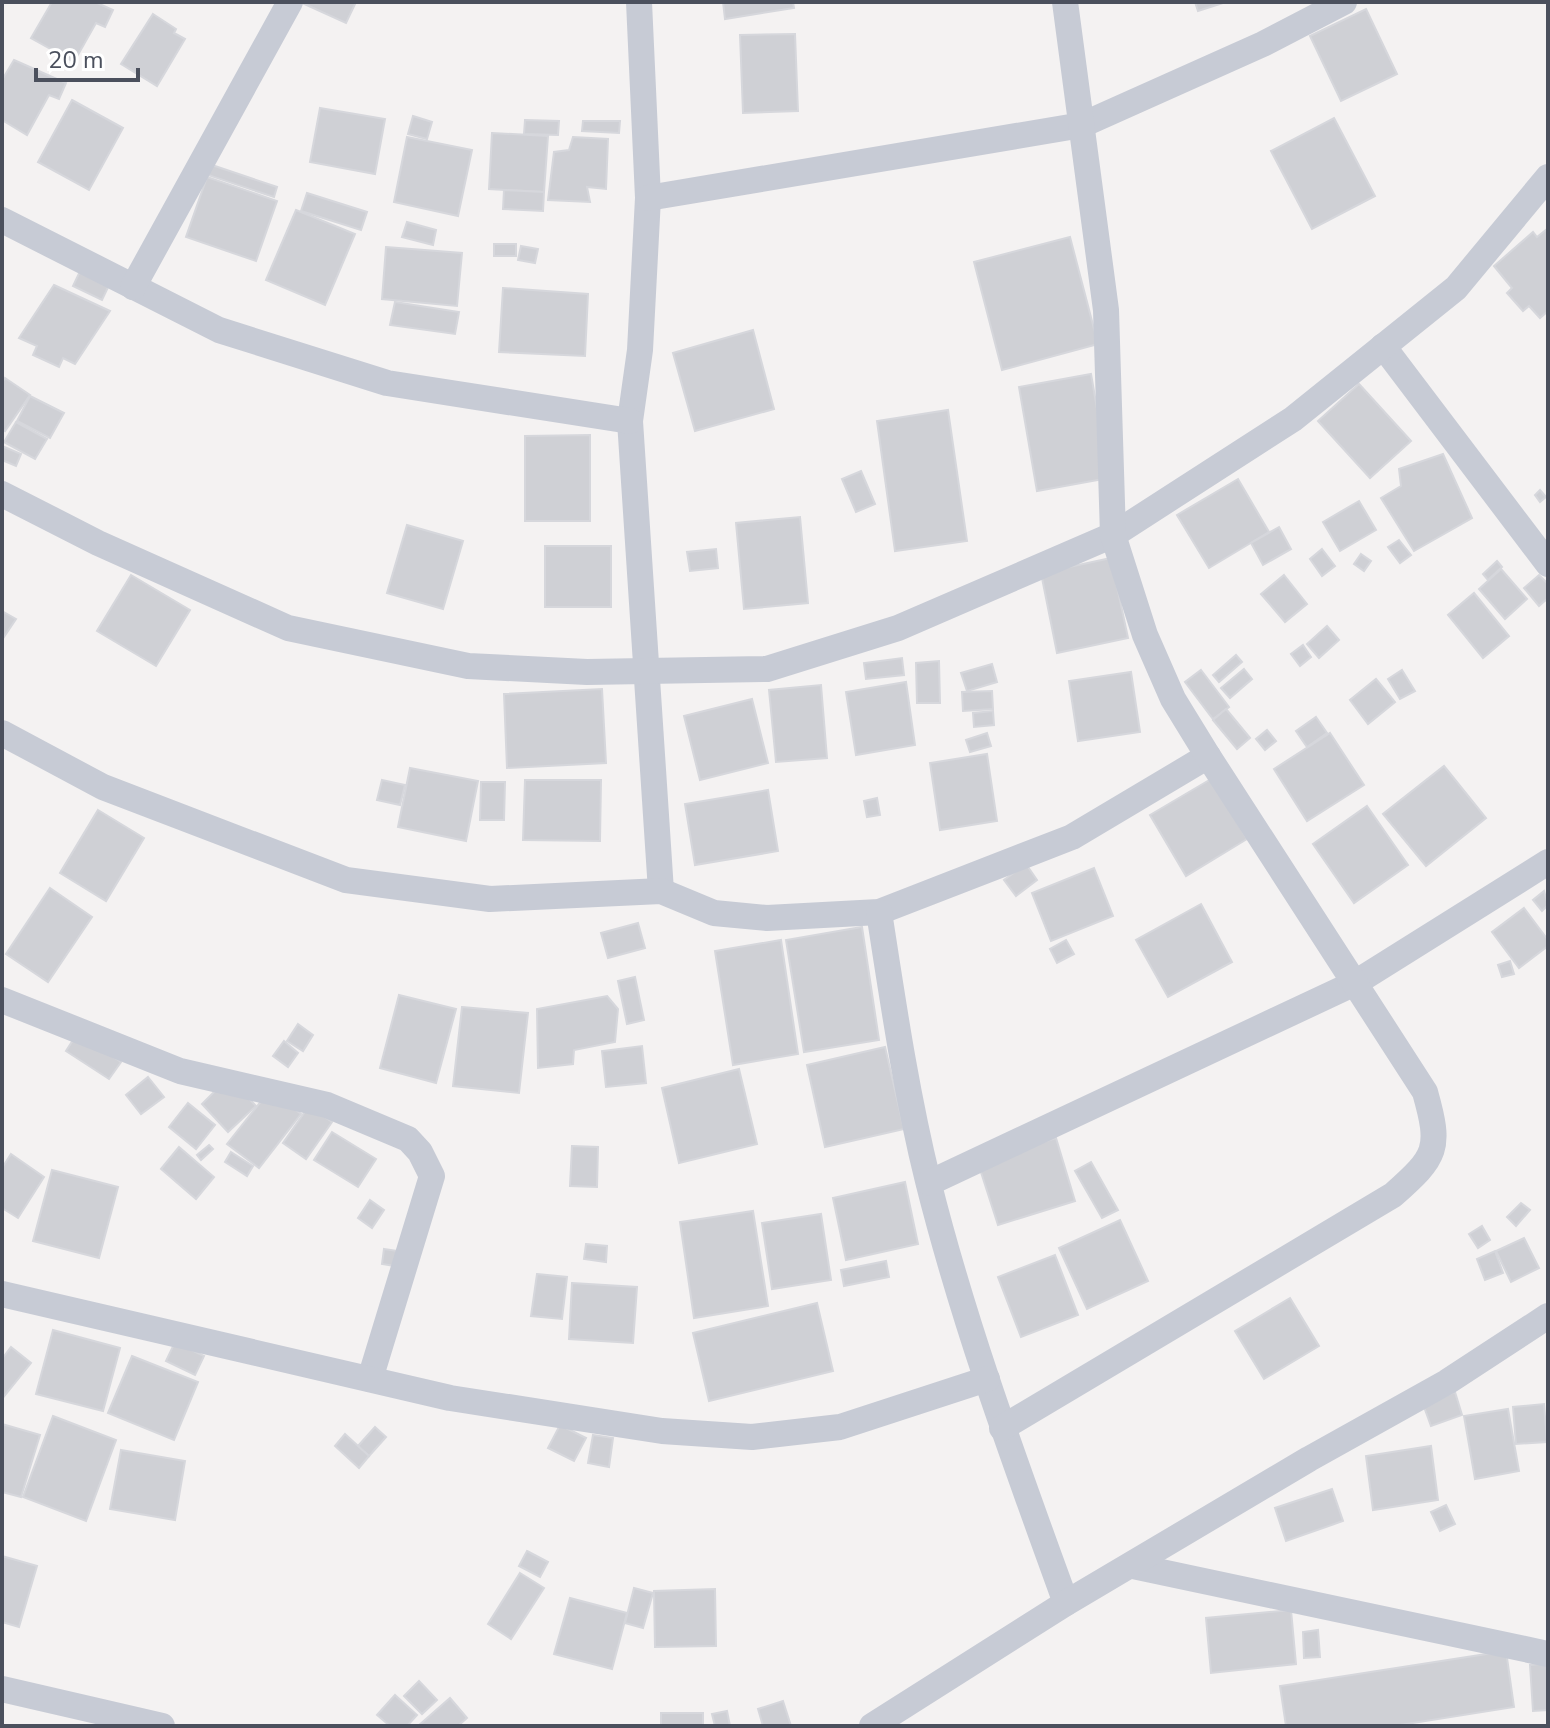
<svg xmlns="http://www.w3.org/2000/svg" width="1550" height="1728" viewBox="0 0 1550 1728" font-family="'Nunito Sans',sans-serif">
<rect width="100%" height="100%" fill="#f4f2f2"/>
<g fill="#cfd0d5" stroke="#d6d7dc" stroke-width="2">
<path d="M52 2H95L113 10 105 27 96 23 74 62 31 38Z"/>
<path d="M300 2H356L346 23Z"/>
<path d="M723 2H793L794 8 725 19Z"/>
<path d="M1195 2H1226L1198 11Z"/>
<path d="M1366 9 1397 74 1341 101 1310 36Z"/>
<path d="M153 14 176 29 174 33 185 39 157 86 121 64Z"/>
<path d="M795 34 798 111 743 113 740 35Z"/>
<path d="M14 60 66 83 59 99 49 95 27 135 2 120V80Z"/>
<path d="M72 100 123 128 89 190 38 162Z"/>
<path d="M320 108 385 119 375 174 310 162Z"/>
<path d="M413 116 432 122 427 139 408 134Z"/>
<path d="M1334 118 1375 196 1312 229 1271 151Z"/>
<path d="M525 120 559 121 558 135 524 134Z"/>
<path d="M583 121H620L619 133 582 131Z"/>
<path d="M492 133 548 136 544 192 489 189Z"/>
<path d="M407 137 472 150 458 216 394 202Z"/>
<path d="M573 137 608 139 606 189 587 187 590 202 548 200 554 152 569 150Z"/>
<path d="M209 164 277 187 274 197 205 174Z"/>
<path d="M207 177 277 201 256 261 186 237Z"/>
<path d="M504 190 544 192 543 211 503 209Z"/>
<path d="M307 193 367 212 361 230 301 211Z"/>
<path d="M296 210 355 234 325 305 266 280Z"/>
<path d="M407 222 436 230 433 245 402 237Z"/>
<path d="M1547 229 1548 311 1540 318 1529 306 1523 311 1507 293 1512 288 1494 266 1533 232 1537 237Z"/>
<path d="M1070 237 1098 344 1002 370 974 262Z"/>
<rect x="494" y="244" width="22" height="12"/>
<path d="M521 246 538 249 535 263 518 260Z"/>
<path d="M386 247 462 253 457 306 382 299Z"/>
<path d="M82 267 111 281 102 300 73 286Z"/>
<path d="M54 285 110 311 75 364 63 358 59 367 33 355 37 346 19 338Z"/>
<path d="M503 288 588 294 585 356 499 352Z"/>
<path d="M395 302 459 312 455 334 390 325Z"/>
<path d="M753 330 774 409 695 431 673 353Z"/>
<path d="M1091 374 1109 478 1037 491 1019 387Z"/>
<path d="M5 378 30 395 5 431 2 429V383Z"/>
<path d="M1359 384 1411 441 1370 478 1318 421Z"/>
<path d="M30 396 64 413 50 438 17 421Z"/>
<path d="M948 410 967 541 895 551 877 421Z"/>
<path d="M16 422 47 439 35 459 4 442Z"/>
<path d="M590 435V521H525V436Z"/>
<path d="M2 446 21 454 16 466 2 460Z"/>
<path d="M1443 454 1472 518 1414 551 1381 498 1401 486 1399 469Z"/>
<path d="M861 471 875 504 856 512 842 479Z"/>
<path d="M1238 479 1269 532 1209 568 1177 515Z"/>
<path d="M1540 490 1546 497 1540 502 1535 495Z"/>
<path d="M1359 501 1376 530 1340 551 1323 522Z"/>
<path d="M800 517 808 603 744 609 736 523Z"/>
<path d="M407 525 463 541 443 609 387 593Z"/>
<path d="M1279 527 1291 549 1263 565 1251 543Z"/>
<path d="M1399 540 1411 555 1400 563 1388 547Z"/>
<rect x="545" y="546" width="66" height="61"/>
<path d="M716 549 718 568 690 571 687 552Z"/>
<path d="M1322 549 1335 566 1322 576 1310 559Z"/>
<path d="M1361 554 1371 561 1364 571 1354 564Z"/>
<path d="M1111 558 1128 638 1057 653 1041 573Z"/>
<path d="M1497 561 1502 567 1488 580 1483 574Z"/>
<path d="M1501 569 1527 599 1505 619 1479 589Z"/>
<path d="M131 575 190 610 156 666 97 631Z"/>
<path d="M1284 575 1307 604 1285 622 1261 594Z"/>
<path d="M1539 575 1548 584V598L1539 606 1524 588Z"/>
<path d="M1474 593 1509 636 1483 658 1448 615Z"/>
<path d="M2 611 16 619 2 640Z"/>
<path d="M1327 626 1339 640 1319 658 1307 644Z"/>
<path d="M1303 645 1311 657 1300 666 1291 654Z"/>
<path d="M1236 655 1242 662 1219 682 1213 675Z"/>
<path d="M902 658 904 675 866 679 864 663Z"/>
<path d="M939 661 940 703H917L916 663Z"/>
<path d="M992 664 997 682 967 691 961 673Z"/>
<path d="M1244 669 1252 679 1230 698 1221 688Z"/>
<path d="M1201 670 1229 707 1213 719 1185 682Z"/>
<path d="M1402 670 1415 691 1400 699 1388 679Z"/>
<path d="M1131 672 1140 732 1078 741 1069 681Z"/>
<path d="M1376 679 1395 702 1368 724 1350 700Z"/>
<path d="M906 682 915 745 856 755 846 692Z"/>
<path d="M821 685 827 758 776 762 769 690Z"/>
<path d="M602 689 606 763 507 768 504 694Z"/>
<path d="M992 691 993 709 963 711 962 692Z"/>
<path d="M752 699 768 763 700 780 684 716Z"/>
<path d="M1226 709 1250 738 1237 749 1213 720Z"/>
<path d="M993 711 994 725 974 727 973 713Z"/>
<path d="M1316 717 1327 733 1307 747 1296 731Z"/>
<path d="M1267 730 1276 741 1265 750 1256 739Z"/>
<path d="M987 733 991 746 970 752 966 740Z"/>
<path d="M1330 733 1364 785 1307 821 1274 769Z"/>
<path d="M987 754 997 821 940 830 930 763Z"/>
<path d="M1444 766 1486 818 1426 866 1383 814Z"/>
<path d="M410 768 478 781 466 841 398 827Z"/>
<path d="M1211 779 1247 839 1186 876 1150 815Z"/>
<path d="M382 780 405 785 400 805 377 800Z"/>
<path d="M525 780H601L600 841 523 840Z"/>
<path d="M481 782H505L504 820H480Z"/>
<path d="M768 790 778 851 695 865 685 804Z"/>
<path d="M877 798 880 815 867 817 864 801Z"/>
<path d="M1367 806 1408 865 1354 903 1313 844Z"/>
<path d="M98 810 144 838 106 901 60 873Z"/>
<path d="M1026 864 1037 880 1016 896 1004 880Z"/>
<path d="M1094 868 1113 916 1051 941 1032 893Z"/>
<path d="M50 888 92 917 48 982 6 954Z"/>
<path d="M1544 891 1548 905 1542 911 1533 900Z"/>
<path d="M1201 904 1232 962 1168 997 1136 940Z"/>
<path d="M1524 908 1548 940V946L1519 968 1492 932Z"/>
<path d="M638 923 645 948 608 958 601 933Z"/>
<path d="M862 927 879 1040 804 1052 786 940Z"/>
<path d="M781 940 798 1054 733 1065 715 951Z"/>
<path d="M1066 940 1074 954 1057 963 1050 949Z"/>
<path d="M1510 961 1514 974 1502 977 1498 965Z"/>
<path d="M635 977 644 1020 627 1024 618 981Z"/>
<path d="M399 995 456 1009 436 1083 380 1068Z"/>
<path d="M607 996 618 1009 615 1042 574 1050 573 1064 538 1068 537 1009Z"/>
<path d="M462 1007 528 1013 519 1093 453 1086Z"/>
<path d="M298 1024 313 1035 303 1051 287 1041Z"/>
<path d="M77 1034 121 1062 109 1079 66 1051Z"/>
<path d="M284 1041 298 1053 288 1067 273 1056Z"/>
<path d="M642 1046 646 1083 606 1087 602 1051Z"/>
<path d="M885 1047 904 1129 825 1147 807 1065Z"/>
<path d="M739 1069 757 1144 679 1163 662 1088Z"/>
<path d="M148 1077 164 1097 141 1114 126 1095Z"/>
<path d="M229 1077 256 1106 228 1132 202 1104Z"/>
<path d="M270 1090 301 1114 259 1168 227 1144Z"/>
<path d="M188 1103 215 1125 196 1149 169 1127Z"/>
<path d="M309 1106 332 1122 306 1159 283 1143Z"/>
<path d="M332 1132 376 1159 358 1187 314 1160Z"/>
<path d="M1056 1138 1075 1201 998 1225 978 1163Z"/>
<path d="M209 1145 213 1149 201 1160 197 1155Z"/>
<path d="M572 1146 598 1147 597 1187 570 1186Z"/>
<path d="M179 1147 214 1177 196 1199 161 1169Z"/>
<path d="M231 1152 253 1166 247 1176 225 1162Z"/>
<path d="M11 1154 44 1177 18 1218 2 1208V1168Z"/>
<path d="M1091 1162 1118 1210 1102 1218 1075 1171Z"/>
<path d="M52 1170 118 1187 99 1258 33 1241Z"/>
<path d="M905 1182 918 1244 846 1260 833 1198Z"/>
<path d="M370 1200 384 1210 372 1228 358 1218Z"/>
<path d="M1521 1203 1530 1210 1516 1226 1507 1217Z"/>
<path d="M753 1211 768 1306 694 1318 680 1222Z"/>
<path d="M821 1214 831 1280 772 1289 762 1223Z"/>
<path d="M1120 1220 1148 1281 1087 1309 1059 1248Z"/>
<path d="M1482 1226 1490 1240 1478 1248 1469 1234Z"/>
<path d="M1524 1238 1539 1268 1511 1282 1496 1251Z"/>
<path d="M586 1244 607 1246 606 1262 584 1259Z"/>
<path d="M384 1249 398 1251 395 1266 382 1264Z"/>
<path d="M1495 1251 1503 1273 1485 1280 1477 1259Z"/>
<path d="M1055 1255 1078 1315 1021 1337 998 1277Z"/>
<path d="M886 1261 889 1277 844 1286 841 1270Z"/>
<path d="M537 1274 567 1277 562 1319 531 1316Z"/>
<path d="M572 1283 637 1287 633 1343 569 1339Z"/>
<path d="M1290 1298 1319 1346 1264 1379 1235 1331Z"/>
<path d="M817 1303 833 1371 709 1401 693 1333Z"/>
<path d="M53 1330 120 1348 103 1411 36 1394Z"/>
<path d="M175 1342 204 1356 195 1375 166 1361Z"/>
<path d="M11 1347 31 1363 2 1399V1359Z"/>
<path d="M132 1356 198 1382 174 1440 108 1413Z"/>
<path d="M1455 1392 1462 1415 1431 1426 1423 1404Z"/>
<path d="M1544 1404 1547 1442 1516 1444 1513 1407Z"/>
<path d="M1508 1409 1519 1471 1475 1479 1464 1416Z"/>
<path d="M53 1416 116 1440 86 1521 23 1497Z"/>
<path d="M2 1424 40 1435 21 1497 2 1492Z"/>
<path d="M560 1425 586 1438 574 1461 548 1448Z"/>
<path d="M375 1427 386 1437 369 1456 358 1446Z"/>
<path d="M345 1434 369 1456 359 1468 335 1446Z"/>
<path d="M593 1435 613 1438 609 1467 588 1463Z"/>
<path d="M1431 1446 1438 1500 1373 1510 1366 1456Z"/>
<path d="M121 1450 185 1461 175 1520 110 1509Z"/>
<path d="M1332 1489 1343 1521 1286 1541 1275 1508Z"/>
<path d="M1446 1505 1455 1524 1440 1531 1431 1512Z"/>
<path d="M527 1551 548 1562 540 1577 519 1566Z"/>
<path d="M2 1556 37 1566 19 1627 2 1622Z"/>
<path d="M520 1573 544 1588 511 1639 488 1624Z"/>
<path d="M634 1588 653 1593 643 1628 625 1623Z"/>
<path d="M715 1589 716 1646 655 1647 654 1591Z"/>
<path d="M570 1598 627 1613 612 1669 554 1654Z"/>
<path d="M1291 1610 1296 1664 1211 1673 1206 1618Z"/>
<path d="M1318 1630 1320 1657 1304 1658 1303 1632Z"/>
<path d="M1506 1651 1514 1707 1394 1726H1286L1280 1686Z"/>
<path d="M1548 1663V1710L1533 1711 1530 1665Z"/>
<path d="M419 1681 437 1700 422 1714 404 1696Z"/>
<path d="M395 1695 417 1715 407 1726H390L377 1715Z"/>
<path d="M450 1698 467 1718 458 1726H418Z"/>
<path d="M783 1701 791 1726H763L758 1709Z"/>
<path d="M727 1711 730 1726H715L712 1714Z"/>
<rect x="661" y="1713" width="42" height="13"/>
</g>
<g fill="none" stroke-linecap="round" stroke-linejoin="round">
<g stroke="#c7cbd5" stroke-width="26">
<path d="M639 2 648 198 640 350 630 421 661 891"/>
<path d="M648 198 1082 125 1263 44 1344 2"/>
<path d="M2 220 219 330 387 383 630 421"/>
<path d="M133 287 290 2"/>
<path d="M1383 346 1548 564"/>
<path d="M2 494 98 543 288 628 468 666 587 672 767 669 898 628 1113 535 1293 419 1456 288 1548 177"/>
<path d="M2 733 103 787 346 880 490 899 661 891 714 913 767 918 879 912 1072 837 1208 756"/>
<path d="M879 912C893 1002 906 1092 928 1181 964 1325 1016 1465 1066 1603"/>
<path d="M2 1000 180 1071 327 1105 408 1139 420 1152 432 1176 370 1379"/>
<path d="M929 1183 1355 983 1548 862"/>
<path d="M2 1294 450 1398 662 1431 752 1437 840 1427 987 1379"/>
<path d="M1002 1428 1393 1195C1437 1156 1441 1149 1425 1092L1208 756 1173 699 1145 635 1113 535 1106 310 1065 2"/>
<path d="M1133 1566 1548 1654"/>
<path d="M2 1689 162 1726"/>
<path d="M872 1726 1066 1603 1309 1459 1447 1382 1548 1316"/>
</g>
</g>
<rect width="1550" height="1728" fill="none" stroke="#4b505d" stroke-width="8"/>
<path d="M36 68v12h102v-12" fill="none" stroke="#4b505d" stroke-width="4"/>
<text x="48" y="68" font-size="24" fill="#4b505d" stroke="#ffffff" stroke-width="6" paint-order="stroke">20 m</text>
</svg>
